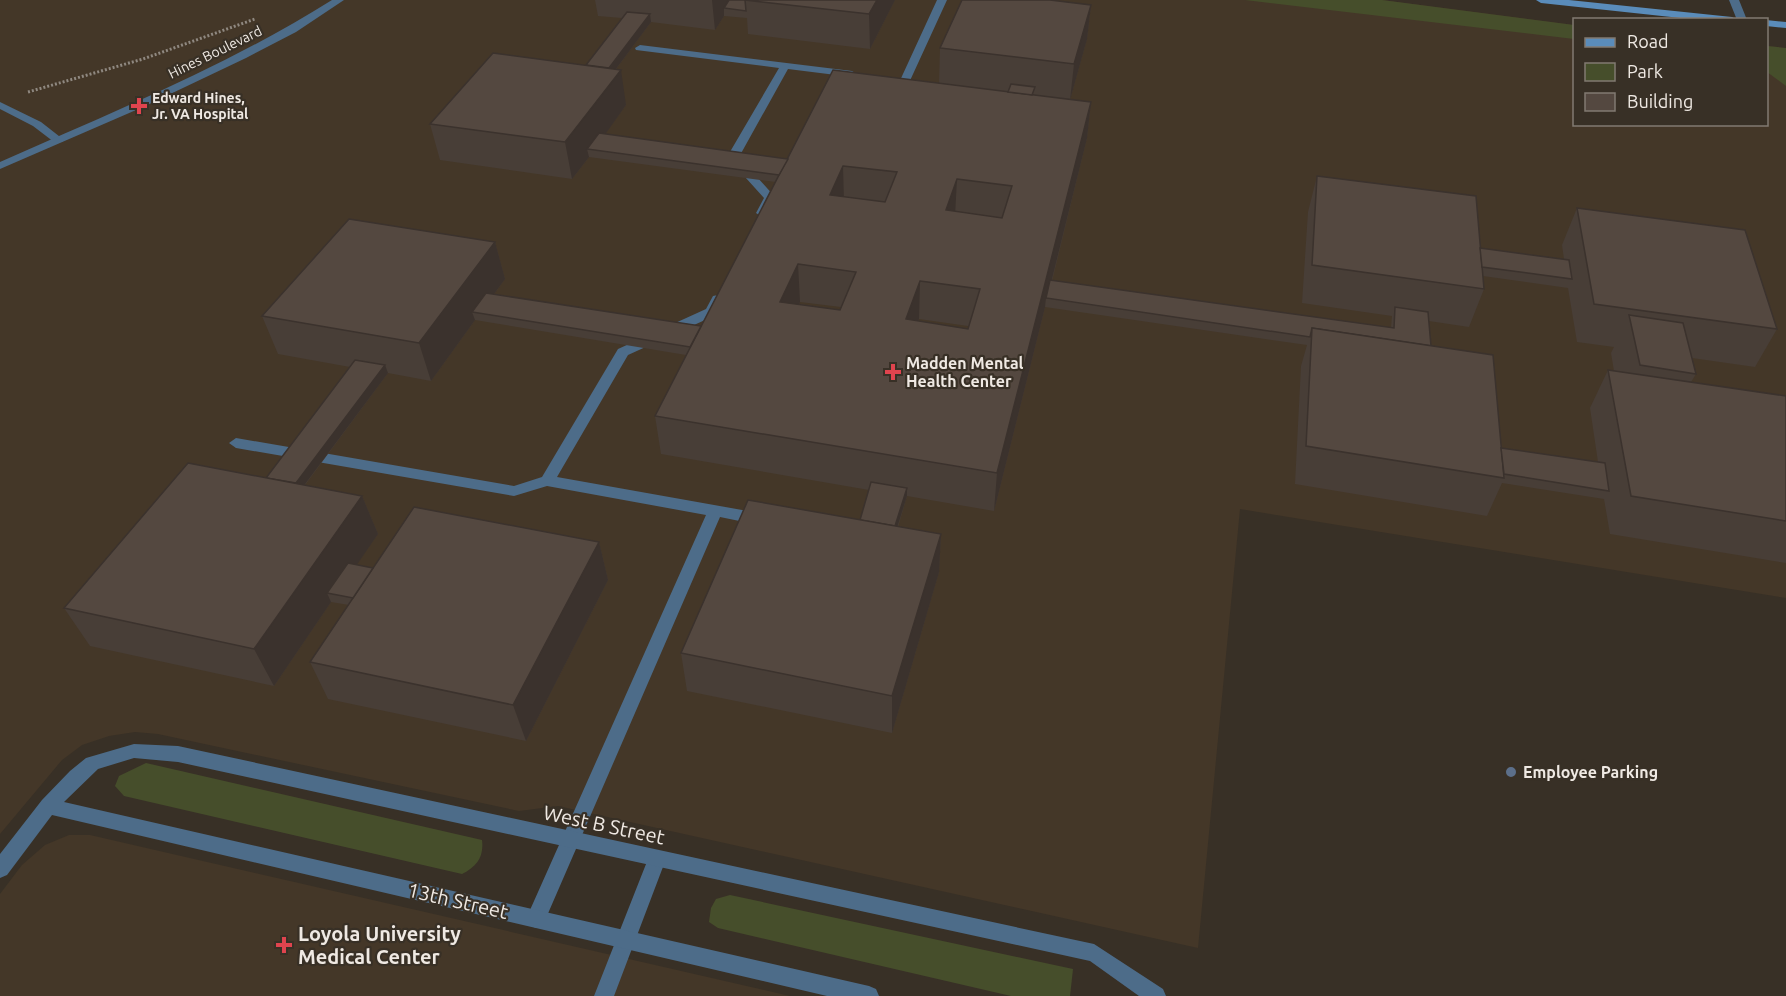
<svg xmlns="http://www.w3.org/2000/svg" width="1786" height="996" viewBox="0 0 1786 996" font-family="Ubuntu,sans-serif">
<rect width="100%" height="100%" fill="#383026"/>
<g fill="#443728">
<path d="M0 0H1382L1574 25V124H1766L1767 46 1786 48V598L1240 509 1198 948 558 806 519 811 158 734 135 732 109 736 82 745 62 760 0 834Z"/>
<path d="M69 835H90L790 996H0V894L22 865 45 845Z"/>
</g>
<g fill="#464e2b">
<path d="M1245 0H1382L1405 3 1574 25V39Z"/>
<path d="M1767 46 1786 48V86L1767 72Z"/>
<path d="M146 763 482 840C484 857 477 866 462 874L124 796 115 786 119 776Z"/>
<path d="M730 895 1073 969 1070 996H1011L718 928 709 922 711 908 716 899Z"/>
</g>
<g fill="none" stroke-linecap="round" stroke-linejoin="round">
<path stroke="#8f8880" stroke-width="3" stroke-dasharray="2 2" stroke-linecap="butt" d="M28 92 143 59 255 19"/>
<g fill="#4d6c89" fill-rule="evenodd">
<path d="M937 0H947L908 85 920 89 915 92 898 89 897 87Z"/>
<path d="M1729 0H1739L1747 20H1737Z"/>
<path d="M640 45 852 71 857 74 852 77 788 69 739 157 776 198 766 216 762 217 756 213 764 198 727 157 779 68 636 50 635 48Z"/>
<path d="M0 102 41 122 64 140 62 142H54L33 126 0 109Z"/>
<path d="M718 295 724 299 716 315 628 355 557 477 759 513 764 515 767 519 764 523 759 525 720 517 543 925 536 928 529 925 526 919 706 515 547 486 514 496 236 448 229 443 236 438 514 486 542 477 618 349 706 309 713 296Z"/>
<path d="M657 851 664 853 666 859 614 996H594L648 859 650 853Z"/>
</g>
<g fill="#4d6c89" fill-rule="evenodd">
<path d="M332 0H344L296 32 246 58 143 107 0 169V162C113 112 227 66 332 0Z"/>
<path d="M134 744 178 746 1094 944 1163 989 1166 996H1139L1090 961 178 762 134 758 98 769 64 802 869 986 876 989 879 996H827L52 815 7 875 0 878V854L42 800 70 771 86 758Z"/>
</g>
<g fill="#5a8cba" fill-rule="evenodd">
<path d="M1536 0H1569L1732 17 1737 20H1699L1541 3Z"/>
<path d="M1766 20 1786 22V28L1766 26Z"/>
</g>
</g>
<path fill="#483e37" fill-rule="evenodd" d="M595 0H895L870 49 748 34 747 18 724 16 715 30 651 22 616 69 626 105 605 134 788 159 939 84 940 48 1091 5 1087 39 1070 100 1091 102 1087 138 1052 281 1391 328 1392 316 1302 303 1308 212 1317 176 1480 248 1564 259 1562 245 1577 208 1777 329 1755 367 1692 358 1696 374 1691 382 1786 396V563L1610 534 1604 499 1502 483 1487 516 1295 484 1301 366 1307 345 1045 307 994 511 907 496 898 527 941 534 939 572 892 733 687 691 681 653 860 520 869 490 661 454 655 416 686 355 475 320 431 381 388 373 305 485 362 496 378 534 356 565 373 568 599 542 608 580 526 741 328 699 310 662 349 605 331 602 274 686 90 646 64 608 266 478 350 367 278 354 262 316 495 242 505 279 494 294 701 326 776 182 589 157 572 179 440 160 430 124 586 65 622 18 598 16ZM1483 276 1568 288 1577 342 1614 347 1611 353 1614 371 1608 370 1590 408 1598 462 1501 448 1431 346 1429 321 1469 327 1484 289ZM800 302 841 307 840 310 799 304ZM919 319 968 326V329L919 321Z"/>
<g fill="#3b322d">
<path d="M712 0H735L724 8V16L715 30Z"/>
<path d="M877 0H895L870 49 869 14Z"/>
<path d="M1091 5 1087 39 1070 100 1074 64Z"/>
<path d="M650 14 651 22 592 101 591 93Z"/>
<path d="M621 70 626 105 594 150 587 149 589 157 572 179 565 142Z"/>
<path d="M1091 102 1087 138 1047 299 1046 298 1045 307 994 511 997 473Z"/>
<path d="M843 166 844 202 830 195Z"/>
<path d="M957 179 955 216 946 210Z"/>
<path d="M495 242 505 279 480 313 472 312 475 320 431 381 419 343Z"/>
<path d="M798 264 800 302 783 339 780 302Z"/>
<path d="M920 281 919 319 906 357V319Z"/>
<path d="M385 365 388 373 282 515 278 507Z"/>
<path d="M907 488V496L886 563V554Z"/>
<path d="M362 496 378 534 336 595 327 593 331 602 274 686 254 649Z"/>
<path d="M941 534 939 572 892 733V696Z"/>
<path d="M599 542 608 580 526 741 513 705Z"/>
</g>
<g fill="#544840" stroke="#3b322d" stroke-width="1.5" fill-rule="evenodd">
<path d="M729 0H745L746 11 724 8Z"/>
<path d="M745 0H877L869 14Z"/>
<path d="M962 0H1050L1091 5 1074 64 940 48Z"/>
<path d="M627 12 650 14 609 68 586 65Z"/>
<path d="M493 53 621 70 565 142 430 124Z"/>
<path d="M833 70 1091 102 997 473 655 416ZM843 166 897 172 885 202 830 195ZM957 179 1012 186 1002 218 946 210ZM798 264 856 272 840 310 780 302ZM920 281 980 289 968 329 906 319Z"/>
<path d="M1011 84 1035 87 1032 95 1008 92Z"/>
<path d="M599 133 788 159 779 175 587 149Z"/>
<path d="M1317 176 1476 196 1484 289 1312 265Z"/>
<path d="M1577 208 1745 230 1777 329 1594 304Z"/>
<path d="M349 219 495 242 419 343 262 316Z"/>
<path d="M1480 248 1569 260 1572 279 1482 267Z"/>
<path d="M1050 280 1394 328 1395 307 1428 312 1431 346 1312 328 1310 337 1046 298Z"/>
<path d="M486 293 701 326 690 347 472 312Z"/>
<path d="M1629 315 1683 323 1696 374 1640 365Z"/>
<path d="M1312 328 1493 355 1504 478 1306 446Z"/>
<path d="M355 360 385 365 296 483 266 478Z"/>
<path d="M1608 370 1786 396V521L1631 496Z"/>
<path d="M1501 448 1605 463 1609 491 1504 474Z"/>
<path d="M188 463 362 496 254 649 64 608Z"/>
<path d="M871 482 907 488 895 526 860 520Z"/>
<path d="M748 500 941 534 892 696 681 653Z"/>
<path d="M414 507 599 542 513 705 310 662Z"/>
<path d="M348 563 373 568 353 598 327 593Z"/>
</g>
<g fill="#e0444e" stroke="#383026" stroke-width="2">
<path d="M136 97h6v6h6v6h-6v6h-6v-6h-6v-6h6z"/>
<path d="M890 363h6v6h6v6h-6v6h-6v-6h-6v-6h6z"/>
<path d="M281 936h6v6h6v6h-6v6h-6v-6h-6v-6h6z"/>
</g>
<circle fill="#5c6f8a" stroke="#383026" stroke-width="2" cx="1511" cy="772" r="6"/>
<g text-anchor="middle" stroke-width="4.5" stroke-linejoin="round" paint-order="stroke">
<g font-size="14" fill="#efe9e3" stroke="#383026">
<text transform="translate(215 52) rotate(-26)" y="5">Hines Boulevard</text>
</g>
<g font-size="14" font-weight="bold" fill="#efe9e3" stroke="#383026" text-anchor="start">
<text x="152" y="103">Edward Hines,<tspan x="152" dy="16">Jr. VA Hospital</tspan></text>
</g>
<g font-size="16" font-weight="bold" fill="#efe9e3" stroke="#383026" text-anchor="start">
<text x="906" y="369">Madden Mental<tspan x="906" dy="18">Health Center</tspan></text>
<text x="1523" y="778">Employee Parking</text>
</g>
<g font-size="20" fill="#efe9e3" stroke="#383026">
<text transform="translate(604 825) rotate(12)" y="7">West B Street</text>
<text transform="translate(458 901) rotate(13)" y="7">13th Street</text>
</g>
<g font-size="20" font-weight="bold" fill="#efe9e3" stroke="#383026" text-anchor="start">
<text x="298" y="941">Loyola University<tspan x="298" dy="23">Medical Center</tspan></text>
</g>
</g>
<rect x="1573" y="18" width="195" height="108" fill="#383026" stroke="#817a72" stroke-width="1.5"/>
<rect x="1585" y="38" width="30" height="9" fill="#5a8cba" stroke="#817a72" stroke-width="1.5"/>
<text x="1627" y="48" font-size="18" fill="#efe9e3">Road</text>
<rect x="1585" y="63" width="30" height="18" fill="#464e2b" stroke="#817a72" stroke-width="1.5"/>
<text x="1627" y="78" font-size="18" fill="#efe9e3">Park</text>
<rect x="1585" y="93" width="30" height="18" fill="#544840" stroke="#817a72" stroke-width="1.5"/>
<text x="1627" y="108" font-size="18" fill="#efe9e3">Building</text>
</svg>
